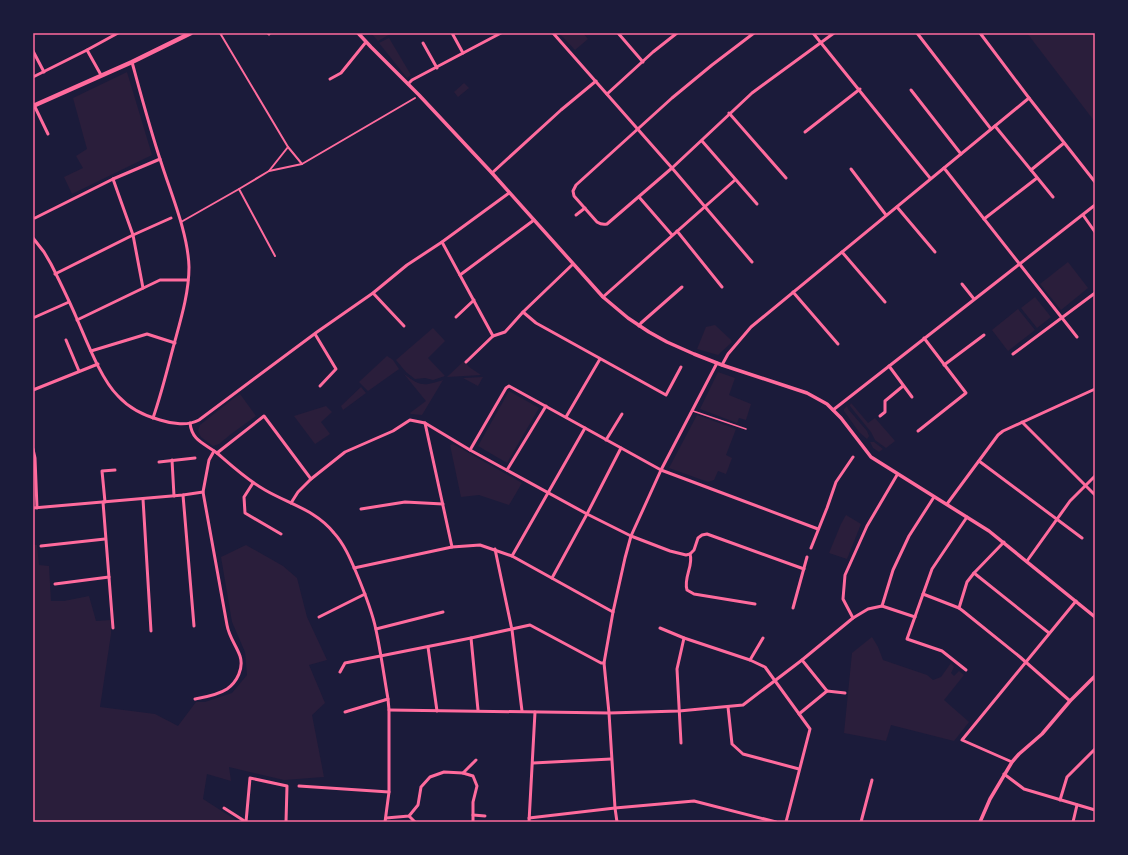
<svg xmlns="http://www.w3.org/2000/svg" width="1128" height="855" viewBox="0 0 1128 855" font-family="Cabin,sans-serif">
<rect width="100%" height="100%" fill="#1b1b3a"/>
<g fill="#2a1e3b">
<path d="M371 33H392L378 41Z"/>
<path d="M559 33H583L588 39 575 50Z"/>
<path d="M1027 33H1095V122Z"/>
<path d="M389 38 411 75 407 78 379 43Z"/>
<path d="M127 72 152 155 72 194 64 177 83 168 76 156 87 149 73 98Z"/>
<path d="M464 83 469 88 458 97 454 92Z"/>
<path d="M1068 262 1088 288 1061 310 1040 284Z"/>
<path d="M1035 297 1051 317 1037 328 1021 308Z"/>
<path d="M1018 309 1035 330 1008 351 992 330Z"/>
<path d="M715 325 731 340 732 342 718 355 697 349 706 327Z"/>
<path d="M433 328 445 341 428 358 445 376 433 380 425 378 415 379 406 372 396 360Z"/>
<path d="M387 356 393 360 399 369 368 391 359 382Z"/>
<path d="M464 361 469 367 481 375 447 377Z"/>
<path d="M718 372 735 378 729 395 751 404 746 420 739 418 737 423 700 409Z"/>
<path d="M404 374C421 387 424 386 443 380L422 415 411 414 410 413 426 401Z"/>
<path d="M483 377 478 386 463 378Z"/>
<path d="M361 387 366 393 343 410 341 406Z"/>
<path d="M509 391 539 408 507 463 478 446Z"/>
<path d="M240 394 256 416 231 434 219 444 213 446 201 437 198 431 200 425 234 398Z"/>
<path d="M851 403 868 423 875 418 895 441 886 448 875 440 871 432 850 406V405Z"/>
<path d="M326 406 332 412 321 422 330 434 315 444 294 416Z"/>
<path d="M847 406 848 409 867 431 869 436 867 439 859 432 844 411V409Z"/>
<path d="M697 415 736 429 726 455 732 458 726 474 718 471 714 480 708 482 669 468Z"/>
<path d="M870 442H874L883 449 879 452 873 448Z"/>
<path d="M453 444 522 483 509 505 479 495 461 497 450 445Z"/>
<path d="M846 515 861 524 847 559 829 553 841 524Z"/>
<path d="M33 545H37L39 565 49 566 51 601H64L89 596 96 621 111 620V634L100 707 155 714 178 726 196 702H205L232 693 247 675 245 652 232 622 221 557 246 545 283 566 297 578 307 617 327 660 309 665 325 703 312 715 324 777 284 780 229 767 231 781 207 774 203 799 239 822H33Z"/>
<path d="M872 637 878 647 883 660 927 675 933 680 941 677 951 663 954 667 951 673 954 676 959 671 964 675 944 700 969 722 954 741 891 725 886 741 844 733 852 653Z"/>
</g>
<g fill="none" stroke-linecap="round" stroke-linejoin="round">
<path stroke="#ff6b9d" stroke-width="1.5" d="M693 411 746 429"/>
<g stroke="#ff6b9d" stroke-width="2">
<path d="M220 33 288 147 302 164"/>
<path d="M269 171 302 164 415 98"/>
<path d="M181 222 239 189"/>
<path d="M275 256 239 189 269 171 288 147"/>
</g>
<g stroke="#ff6b9d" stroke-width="3">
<path d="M268 33 269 34"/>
<path d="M452 33 463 53"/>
<path d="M553 33 672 168 752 262"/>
<path d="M618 33 643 62"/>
<path d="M754 33 712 65 672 98 576 185 573 191 574 196 597 222C600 224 603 225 607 224L672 168 752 93 834 33"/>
<path d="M813 33 930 178"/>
<path d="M917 33 991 129"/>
<path d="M980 33 1029 98 1095 182"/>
<path d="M423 43 437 68"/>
<path d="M87 50 101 75"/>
<path d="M33 51 44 72"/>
<path d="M132 62C141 95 150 129 161 162 171 194 188 233 189 267 189 294 180 322 173 348 167 371 161 395 153 418"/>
<path d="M33 77 87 50 118 33"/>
<path d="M330 79 341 73 366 42"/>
<path d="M408 84 412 80 501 33"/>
<path d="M911 90 961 154"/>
<path d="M607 94 653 52 677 33"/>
<path d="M34 105 48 134"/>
<path d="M729 113 786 178"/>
<path d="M995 126 1053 197"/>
<path d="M805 132 860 89"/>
<path d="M702 141 757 204"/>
<path d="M944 168 1077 337"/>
<path d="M851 169 886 215"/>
<path d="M1031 170 1064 143"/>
<path d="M492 173 561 110 596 81"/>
<path d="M113 179 133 235 143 288"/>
<path d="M639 197 672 235"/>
<path d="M897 207 935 252"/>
<path d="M576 215 585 208"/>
<path d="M1083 215 1095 232"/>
<path d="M35 218 113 179 160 159"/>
<path d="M984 219 1037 178"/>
<path d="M677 231 722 287"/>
<path d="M33 238 44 252 51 264C60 282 69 300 77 319 87 342 101 379 118 396 129 408 145 416 160 420 172 424 188 426 199 420L317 332 373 293 407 265 442 242 509 193"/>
<path d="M442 242 493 336"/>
<path d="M842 252 885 302"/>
<path d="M55 274 133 235 171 218"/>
<path d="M460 275 534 220"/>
<path d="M962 284 974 299"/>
<path d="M793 292 838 344"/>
<path d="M373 293 404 326"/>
<path d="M603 297 735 180"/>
<path d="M523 312 536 323 666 395 681 367"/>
<path d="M456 317 474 300"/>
<path d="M33 318 69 302"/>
<path d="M77 320 160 280H188"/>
<path d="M639 326 641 323 682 287"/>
<path d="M315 334 336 369 320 386"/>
<path d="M66 340 79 371"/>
<path d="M91 351 147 334 175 343"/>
<path d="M1013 354 1095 293"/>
<path d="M466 362 493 336 505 332 523 312 573 264"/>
<path d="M722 365 728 354 751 327 1029 98"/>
<path d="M944 365 984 335"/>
<path d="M889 366 912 397"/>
<path d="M33 390 98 364"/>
<path d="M833 410 1095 205"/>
<path d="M880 416 885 412V401L903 386"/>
<path d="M566 417 600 359"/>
<path d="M1022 422 1095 495"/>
<path d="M190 423C192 441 204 443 217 453 232 466 247 480 265 490 289 504 316 510 334 533 344 544 350 558 356 572 364 591 372 610 376 630 381 653 384 676 388 699L389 710V792L385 822"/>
<path d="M425 423 452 547"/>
<path d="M918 431 966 393 924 338"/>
<path d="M606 440 622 414"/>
<path d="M33 449 35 458 37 508"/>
<path d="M470 450 506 388 509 386 661 470 818 529"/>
<path d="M217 453 264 416 311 479"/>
<path d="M172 460 174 496"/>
<path d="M979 461 1082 538"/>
<path d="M159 462 195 458"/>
<path d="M507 470 546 406"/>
<path d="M253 483 244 497 245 513 281 534"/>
<path d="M183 495 194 626"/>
<path d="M143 499 151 631"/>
<path d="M103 502 113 628"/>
<path d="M105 502 102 471 115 470"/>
<path d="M291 503 298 492 311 479 345 452 393 431 410 420 425 423 470 450 587 514 631 536 670 551 686 555 690 554 694 550 698 538 702 535 707 534 804 569"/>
<path d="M947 504 998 435 1003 431 1095 389"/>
<path d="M33 508 183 495 203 492 209 460 214 451"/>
<path d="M361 509 405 502 443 504"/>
<path d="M41 546 105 539"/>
<path d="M811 548 827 508 836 482 853 457"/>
<path d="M495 549 512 630 522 711"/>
<path d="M690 554C694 565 683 578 687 590L694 594 755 604"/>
<path d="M512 556 585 428"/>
<path d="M1027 561 1070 501 1095 476"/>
<path d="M354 568 452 547 480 545 512 556 613 612"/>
<path d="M974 573 1049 633"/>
<path d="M552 578 587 514 621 448"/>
<path d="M55 584 109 577"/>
<path d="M923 594 959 608 963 611 1020 657 1070 701"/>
<path d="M882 606 893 570 909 536 934 497"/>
<path d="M793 608 807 557"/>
<path d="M959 608 967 582 974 573 1004 542"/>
<path d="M319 617 365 594"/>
<path d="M853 618 843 599 845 575 867 526 897 475"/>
<path d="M660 628 684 638 750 660 765 667 810 729 786 822"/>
<path d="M376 629 443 612"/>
<path d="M471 638 478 710"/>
<path d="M428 647 437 711"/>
<path d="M750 660 763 638"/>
<path d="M802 660 827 691"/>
<path d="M966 670 942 651 907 639 932 569 967 517"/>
<path d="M340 672 345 663 471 638 530 625 601 663H604"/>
<path d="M195 699C206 697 218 695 227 689 237 682 244 668 240 656 236 645 229 637 227 625L203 492"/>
<path d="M728 707 732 744 743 754 799 769"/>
<path d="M389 710 609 713 679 711 743 705 802 660 853 618 868 609 882 606 915 617"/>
<path d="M345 712 388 699"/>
<path d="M799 714 827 691 845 693"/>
<path d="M681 743 677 669 684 638"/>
<path d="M1012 762 962 740 1076 601"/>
<path d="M533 763 611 759"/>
<path d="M463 773 476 760"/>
<path d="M1004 774 1024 789 1095 810"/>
<path d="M299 786 389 792"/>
<path d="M1060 800 1067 777 1095 749"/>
<path d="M224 808 246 822"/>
<path d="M473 815 485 816"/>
<path d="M409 816 415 822"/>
<path d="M386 818 409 816 418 805 421 787 430 777 444 772 463 773 473 776 477 786 473 802V822"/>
<path d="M529 818 615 808 694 801 776 822"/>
<path d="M246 822 250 778 287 786 286 822"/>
<path d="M529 822 535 712"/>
<path d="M617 822 615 808 609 713 604 663 613 612 625 558 631 536 661 470 717 363"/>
<path d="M861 822 872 780"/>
<path d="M1073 822 1077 805"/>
</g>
<g stroke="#ff6b9d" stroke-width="3.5">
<path d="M358 33 371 47 419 95 492 173 603 297 628 318 649 332 667 342 694 354 722 365 807 393 827 404 841 418 871 457 989 531 1095 617"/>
<path d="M980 822 990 799 1012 762 1019 754 1042 734 1070 701 1095 676"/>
</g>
<path stroke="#ff6b9d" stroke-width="4.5" d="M33 106 132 62 191 33"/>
</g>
<rect width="1128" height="855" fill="none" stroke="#1b1b3a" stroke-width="68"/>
<rect x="34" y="34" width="1060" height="787" fill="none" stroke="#ff6b9d" stroke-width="1.5"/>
</svg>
